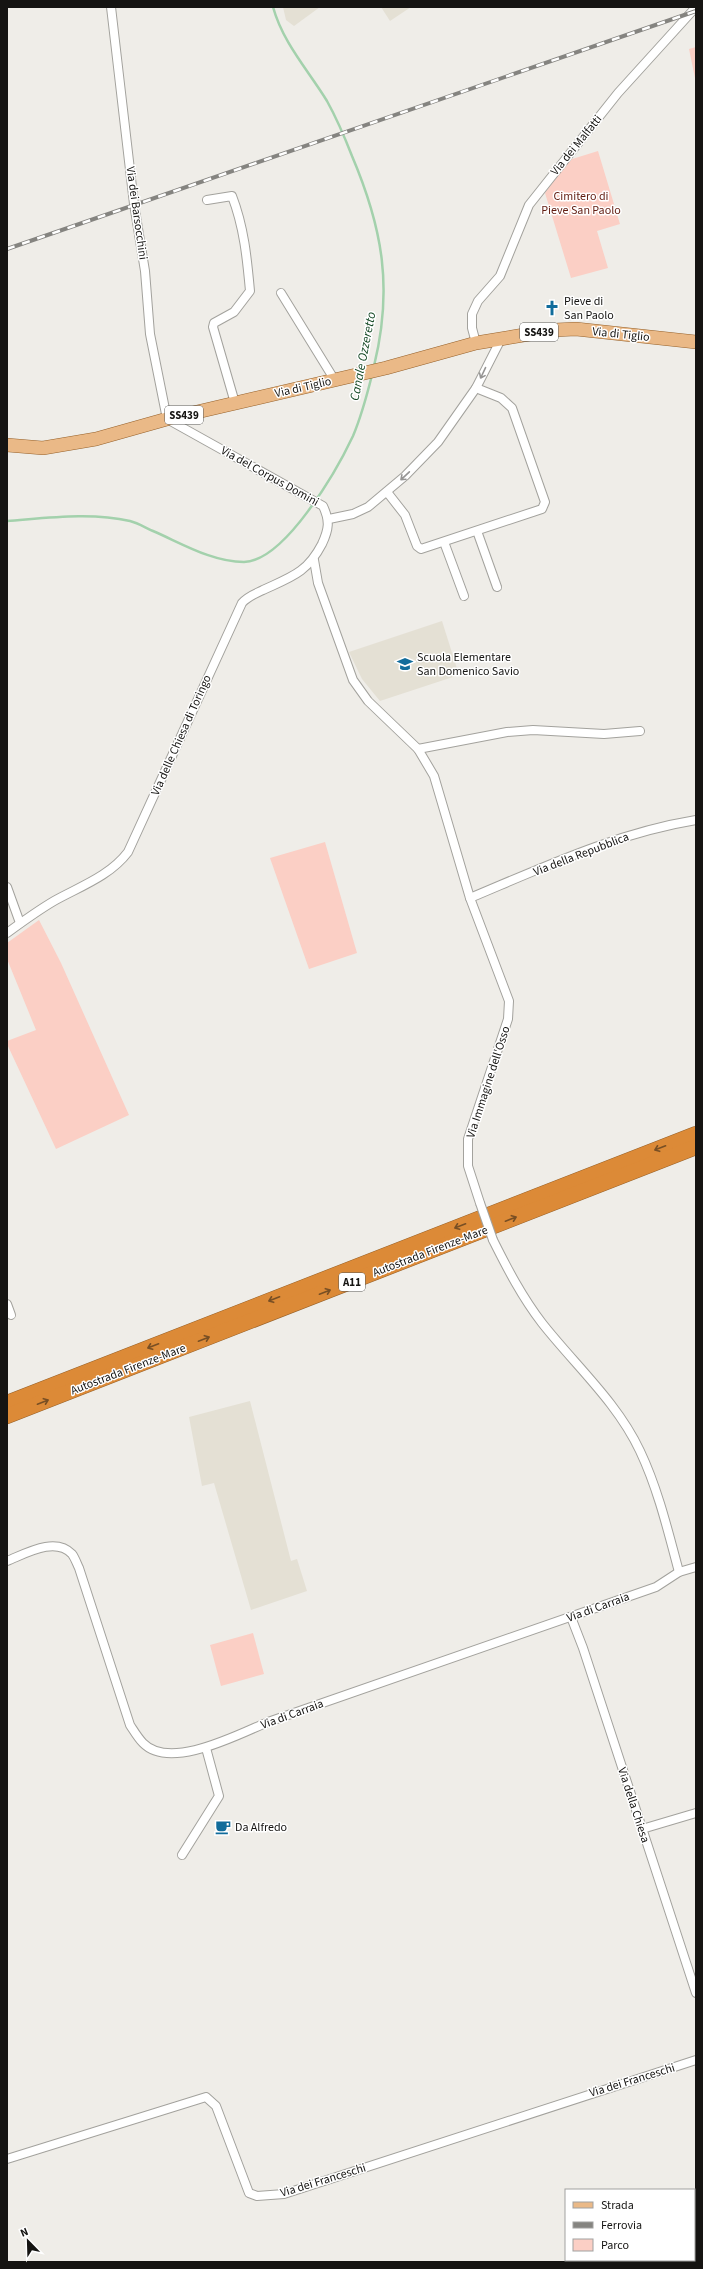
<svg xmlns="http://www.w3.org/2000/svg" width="703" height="2269" viewBox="0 0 703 2269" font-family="'Source Sans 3',sans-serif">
<rect width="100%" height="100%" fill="#efede8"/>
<g fill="#e4e0d4">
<path d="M283 7H320L294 26 286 20Z"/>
<path d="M381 7H411L390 21Z"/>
<path d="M442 621 459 675 380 701 362 679 349 652Z"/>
<path d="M250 1401 291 1561 297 1559 307 1591 251 1610 214 1483 202 1486 189 1417Z"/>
</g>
<g fill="#fbcfc5">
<path d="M696 47V83L689 49Z"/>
<path d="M598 151 620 224 597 231 608 268 571 278 545 193 569 160Z"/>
<path d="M325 842 357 953 309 969 270 858Z"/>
<path d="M39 920 61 963 129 1115 56 1149 7 1044V1041L36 1030 7 959V943Z"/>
<path d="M253 1633 264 1674 221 1686 210 1645Z"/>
</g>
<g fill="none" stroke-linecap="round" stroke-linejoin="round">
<g stroke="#a3d1ac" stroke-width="2.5">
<path d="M273 7C283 43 308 70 327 101 337 119 345 138 352 156 383 229 393 289 374 366"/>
<path d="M7 521C47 518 91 512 130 521 138 523 146 528 153 531 181 543 212 562 244 562 285 561 337 470 353 436 361 417 367 395 372 375"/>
</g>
<defs>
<g id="street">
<path d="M207 200 232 196C244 227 247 258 250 291L234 312 214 323 213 327 235 403"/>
<path d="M281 293 334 379"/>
<path d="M476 343 472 328V314L478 301 500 276 529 205 618 93 696 7"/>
<path d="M387 492 405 515 417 546 421 549 542 509 545 502 512 408 501 398 476 388"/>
<path d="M329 519 353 514 368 507 405 476 438 442 476 388 501 339"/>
<path d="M477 531 497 587"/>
<path d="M444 542 464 596"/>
<path d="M314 560 318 583 353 680 368 701 418 749 434 776 470 898 509 1001 508 1019 468 1139V1166L480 1203"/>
<path d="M418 749 507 732 533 730 604 734 640 731"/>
<path d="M7 887 20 923"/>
<path d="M470 898C544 867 616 833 696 820"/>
<path d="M7 933C22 922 37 911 54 901 79 887 110 876 128 852L242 603C248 596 255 594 263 590 291 577 307 573 322 544 329 529 330 521 323 506L167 419 150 334 145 271 134 204 111 7"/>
<path d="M493 1240C507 1268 522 1297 542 1323 575 1365 617 1402 640 1451 658 1489 668 1531 679 1572"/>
<path d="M7 1304 11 1315"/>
<path d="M7 1561C25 1554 55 1536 72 1554 75 1558 77 1564 79 1568L130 1725C134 1731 138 1738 143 1743 170 1771 239 1734 268 1722L656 1587 679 1572 696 1567"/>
<path d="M571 1617 583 1648 696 1993"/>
<path d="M642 1829 696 1813"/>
<path d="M182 1855 219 1796 206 1748"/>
<path d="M7 2159 206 2097 216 2106 249 2193 257 2196 284 2194 696 2060"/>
</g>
<path id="primary" d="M7 445 43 448 96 439 167 419 386 368 476 343 554 330 576 329 696 342"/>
<g id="highway">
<path d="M7 1403 696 1134"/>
<path d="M7 1416 696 1147"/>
</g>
</defs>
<use href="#street" stroke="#a3a29d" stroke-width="10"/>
<use href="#primary" stroke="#96612a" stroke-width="14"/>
<use href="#highway" stroke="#96612a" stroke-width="16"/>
<use href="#street" stroke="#fff" stroke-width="8"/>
<use href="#primary" stroke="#eab987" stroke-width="13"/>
<use href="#highway" stroke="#dc8a37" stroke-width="15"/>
<defs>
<path id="rail" d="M7 249 696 11"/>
</defs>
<use href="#rail" stroke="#858480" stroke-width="4"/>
<use href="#rail" stroke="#fff" stroke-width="2.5" stroke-dasharray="8" stroke-linecap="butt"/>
<defs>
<path id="street-bridge" d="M480 1203 493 1240"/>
</defs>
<use href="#street-bridge" stroke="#a3a29d" stroke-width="10" stroke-linecap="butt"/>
<use href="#street-bridge" stroke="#fff" stroke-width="8"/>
</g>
<defs><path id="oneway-shaft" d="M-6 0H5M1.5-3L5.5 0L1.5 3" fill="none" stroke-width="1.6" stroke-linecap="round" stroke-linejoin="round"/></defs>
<g stroke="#969594">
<use href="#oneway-shaft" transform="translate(483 373) rotate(115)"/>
<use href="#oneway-shaft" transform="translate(405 476) rotate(137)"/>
</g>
<g stroke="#784f24">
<use href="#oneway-shaft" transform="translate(660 1148) rotate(159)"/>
<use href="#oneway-shaft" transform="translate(511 1219) rotate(-21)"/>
<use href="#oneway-shaft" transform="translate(460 1226) rotate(159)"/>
<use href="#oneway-shaft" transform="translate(325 1292) rotate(-21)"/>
<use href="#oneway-shaft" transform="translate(274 1299) rotate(159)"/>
<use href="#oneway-shaft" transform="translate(204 1339) rotate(-21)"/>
<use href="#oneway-shaft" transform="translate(153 1346) rotate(159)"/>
<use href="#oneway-shaft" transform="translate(43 1402) rotate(-21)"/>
</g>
<defs>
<symbol id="church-bare" viewBox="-9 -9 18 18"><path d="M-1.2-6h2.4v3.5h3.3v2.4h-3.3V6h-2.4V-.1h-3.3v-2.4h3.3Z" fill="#116c9b" stroke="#fff" stroke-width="2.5" paint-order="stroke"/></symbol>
<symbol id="school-bare" viewBox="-9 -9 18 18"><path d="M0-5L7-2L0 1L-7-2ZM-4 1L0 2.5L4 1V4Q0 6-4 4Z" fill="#116c9b" stroke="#fff" stroke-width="2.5" paint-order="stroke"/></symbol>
<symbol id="cafe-bare" viewBox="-9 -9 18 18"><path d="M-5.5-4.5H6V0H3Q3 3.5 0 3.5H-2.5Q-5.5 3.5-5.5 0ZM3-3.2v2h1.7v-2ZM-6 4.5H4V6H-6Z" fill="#116c9b" stroke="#fff" stroke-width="2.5" paint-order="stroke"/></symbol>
</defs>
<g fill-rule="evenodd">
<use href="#church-bare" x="541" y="297" width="22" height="22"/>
<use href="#school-bare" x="394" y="653" width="22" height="22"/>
<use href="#cafe-bare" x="212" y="1816" width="22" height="22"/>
</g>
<g text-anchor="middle" stroke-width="3" stroke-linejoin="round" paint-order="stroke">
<g fill="#fff" stroke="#5b5a59" stroke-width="1">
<rect x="520" y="323" width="38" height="18" rx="3"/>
<rect x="165" y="406" width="38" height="18" rx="3"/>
<rect x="339" y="1273" width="26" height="18" rx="3"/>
</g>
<g font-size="11" font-weight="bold" fill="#151412">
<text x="539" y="336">SS439</text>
<text x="184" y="419">SS439</text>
<text x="352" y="1286">A11</text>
</g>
<g font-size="12" fill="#151412" stroke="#fff">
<text transform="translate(576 145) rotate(-51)" y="4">Via dei Malfatti</text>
<text transform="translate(137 213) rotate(82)" y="4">Via dei Barsocchini</text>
<text transform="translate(621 334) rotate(6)" y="4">Via di Tiglio</text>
<text transform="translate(303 387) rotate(-13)" y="4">Via di Tiglio</text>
<text transform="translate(270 476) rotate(29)" y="4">Via del Corpus Domini</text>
<text transform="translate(181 735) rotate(-66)" y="4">Via delle Chiesa di Toringo</text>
<text transform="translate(581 854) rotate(-21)" y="4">Via della Repubblica</text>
<text transform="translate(488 1082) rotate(-72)" y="4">Via Immagine dell'Osso</text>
<text transform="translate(430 1251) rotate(-21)" y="4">Autostrada Firenze-Mare</text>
<text transform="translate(128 1369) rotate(-21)" y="4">Autostrada Firenze-Mare</text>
<text transform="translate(598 1607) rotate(-20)" y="4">Via di Carraia</text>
<text transform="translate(292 1714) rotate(-20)" y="4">Via di Carraia</text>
<text transform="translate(634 1805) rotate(72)" y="4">Via della Chiesa</text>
<text transform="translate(632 2080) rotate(-17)" y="4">Via dei Franceschi</text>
<text transform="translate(323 2180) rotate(-17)" y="4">Via dei Franceschi</text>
</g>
<g font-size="12" fill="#621d11" stroke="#fff">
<text x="581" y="200">Cimitero di<tspan x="581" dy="14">Pieve San Paolo</tspan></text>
</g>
<g font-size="12" fill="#151412" stroke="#fff" text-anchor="start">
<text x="564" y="305">Pieve di<tspan x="564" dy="14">San Paolo</tspan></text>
<text x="417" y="661">Scuola Elementare<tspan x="417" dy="14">San Domenico Savio</tspan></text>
<text x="235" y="1831">Da Alfredo</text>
</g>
<g font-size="13" font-style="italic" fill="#154925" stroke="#fff">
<text transform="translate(362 356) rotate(-79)" y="5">Canale Ozzeretto</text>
</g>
</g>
<rect width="703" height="2269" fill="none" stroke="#151412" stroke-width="16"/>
<rect x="565" y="2189" width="130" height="72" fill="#ffffff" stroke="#a1a1a0"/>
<rect x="573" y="2202" width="20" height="6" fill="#eab987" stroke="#a1a1a0"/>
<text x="601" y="2209" font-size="12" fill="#151412">Strada</text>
<rect x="573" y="2222" width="20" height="6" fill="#858480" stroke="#a1a1a0"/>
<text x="601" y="2229" font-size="12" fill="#151412">Ferrovia</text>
<rect x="573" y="2239" width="20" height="12" fill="#fbcfc5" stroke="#a1a1a0"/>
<text x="601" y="2249" font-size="12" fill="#151412">Parco</text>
<g transform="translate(28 2241) rotate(337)" stroke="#ffffff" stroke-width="3" paint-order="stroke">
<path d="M0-3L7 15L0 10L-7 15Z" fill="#151412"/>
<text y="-6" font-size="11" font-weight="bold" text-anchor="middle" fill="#151412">N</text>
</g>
</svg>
